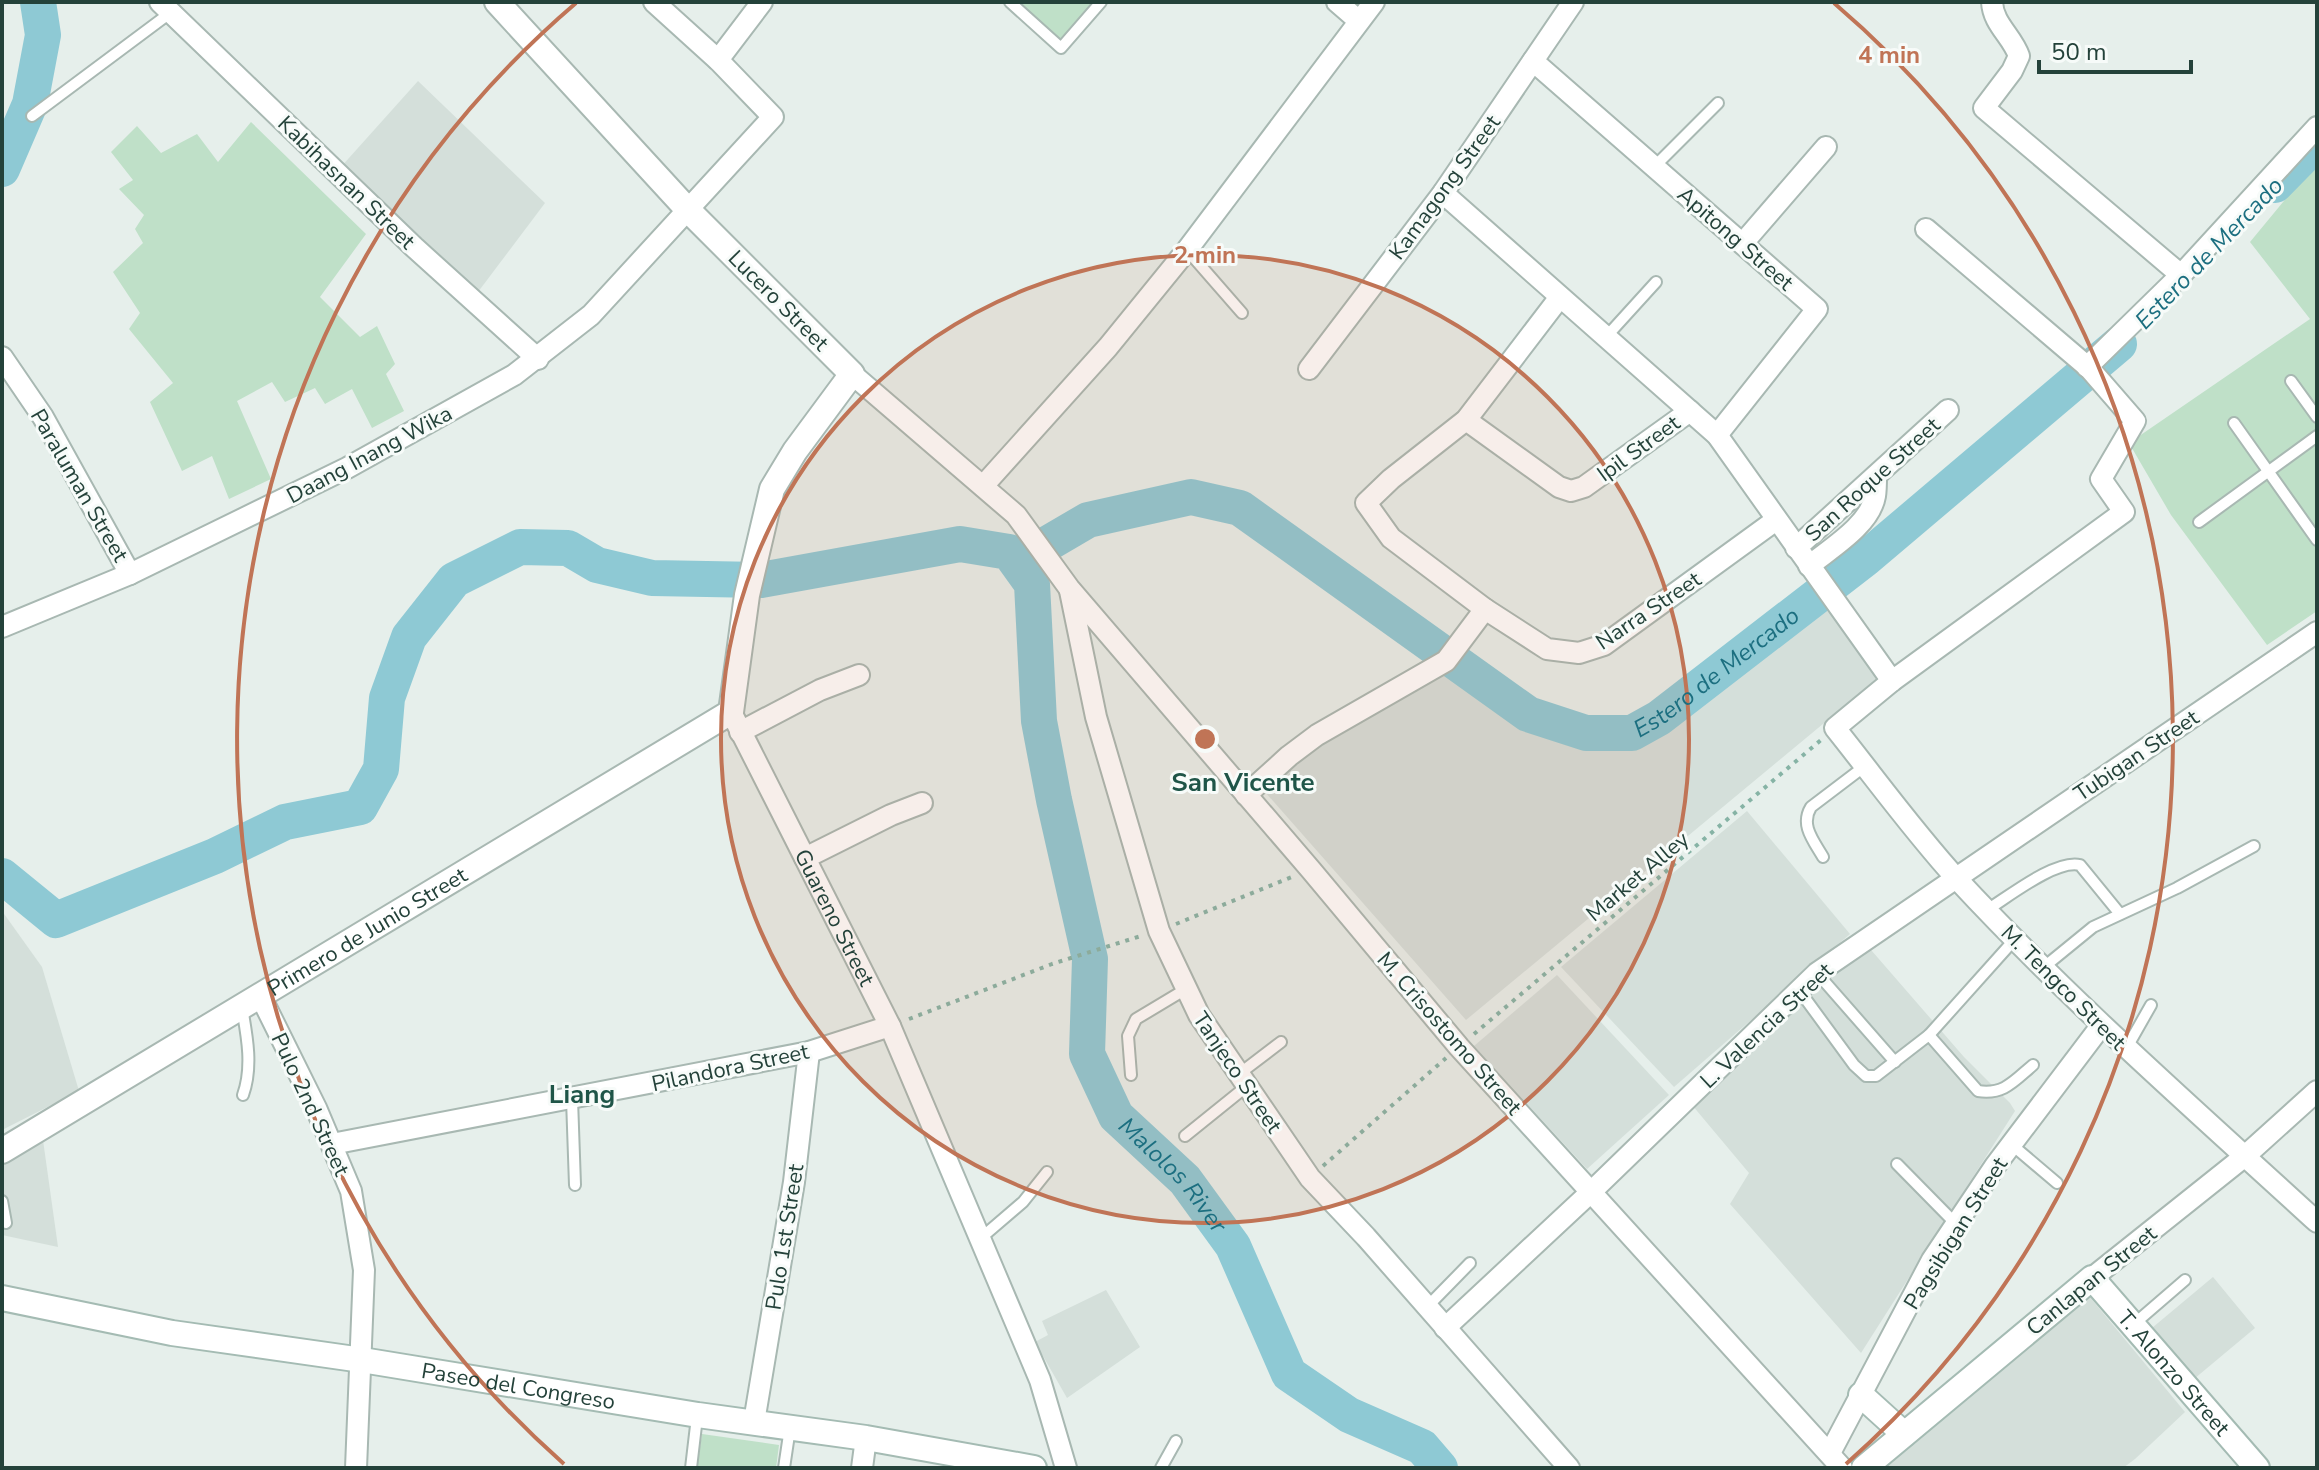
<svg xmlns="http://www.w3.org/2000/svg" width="2319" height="1470" viewBox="0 0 2319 1470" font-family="'Nunito Sans',sans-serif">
<rect width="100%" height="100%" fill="#e6efeb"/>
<g fill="#d4dfda">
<path d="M418 81 545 203 475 296 340 168Z"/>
<path d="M1824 580 1888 670 1466 1020 1258 784 1395 677 1435 659 1541 732 1610 745 1645 738Z"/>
<path d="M1747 811 1850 934 1674 1087 1561 967Z"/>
<path d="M2 911 42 967 79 1091 2 1130Z"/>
<path d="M1865 943 1964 1057 2010 1103 2015 1111 1861 1353 1730 1204 1749 1173 1687 1099Z"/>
<path d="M1557 975 1669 1095 1587 1169 1474 1046Z"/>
<path d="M42 1133 58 1247 2 1235V1158Z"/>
<path d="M2213 1277 2255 1328 2188 1384 2146 1333Z"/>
<path d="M1106 1290 1140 1347 1067 1398 1035 1342 1048 1335 1042 1321Z"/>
<path d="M2089 1296 2185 1412 2135 1459 2123 1468H1882L1961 1399Z"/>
</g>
<g fill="#bfe0c8">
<path d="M1014 2H1095L1059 42Z"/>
<path d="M251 122 366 234 320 297 360 337 377 326 395 364 386 374 404 411 372 428 352 389 325 404 315 388 285 402 272 382 237 401 271 479 229 499 212 456 182 471 150 402 173 383 129 329 140 313 113 272 143 243 135 229 144 215 119 189 133 180 111 152 137 126 161 153 197 134 218 162Z"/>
<path d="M2317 161V611L2267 645 2171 515 2129 443 2310 319 2250 242Z"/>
<path d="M702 1434 779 1445 776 1468H697Z"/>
</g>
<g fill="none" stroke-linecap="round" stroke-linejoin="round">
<g stroke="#8ec9d4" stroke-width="36">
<path d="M2 169 30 104 43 35 38 2"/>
<path d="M2275 185 2317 142"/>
<path id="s1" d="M1018 561 1088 520 1191 497 1240 508 1528 714 1586 733H1632L1659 718 1865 559 2119 344"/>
<path id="s2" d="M2 876 56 920 215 856 285 822 360 807 381 769 387 698 409 637 454 580 520 547 568 548 597 565 652 578 761 580 960 544 1009 552 1032 584 1039 721 1054 800 1090 959 1087 1054 1116 1116 1185 1180 1233 1246 1289 1374 1349 1415 1422 1447 1440 1468"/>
</g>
<defs>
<g id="service">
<path d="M1010 2 1061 48 1101 2"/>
<path d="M32 116 170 13"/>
<path d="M1655 166 1718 103"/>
<path d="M1187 250 1242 313"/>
<path d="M1606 337 1656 282"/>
<path d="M2291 381 2317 417"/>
<path d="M2234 423 2317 540"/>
<path d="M2199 522 2317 436"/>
<path d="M1823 857C1813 840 1800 825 1811 807L1865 766"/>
<path d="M1987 910C2008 897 2056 859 2080 865L2120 914"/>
<path d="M2044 967 2093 927 2177 888 2254 846"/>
<path d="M1817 973 1895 1062"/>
<path d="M1799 990 1854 1065 1866 1076H1876L1929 1035 2015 939"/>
<path d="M242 1008C247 1036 253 1067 243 1095"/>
<path d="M1929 1035 1978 1091C2004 1095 2014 1081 2033 1065"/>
<path d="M2126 1049 2151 1005"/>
<path d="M1239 1074 1281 1042"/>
<path d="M1131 1075 1128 1036 1136 1019 1186 989"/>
<path d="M572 1099 575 1185"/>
<path d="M1185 1136 1247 1086"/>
<path d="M2011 1144 2057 1183"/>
<path d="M1897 1164 1956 1224"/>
<path d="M2 1201 6 1223"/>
<path d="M981 1238 1023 1202 1047 1172"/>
<path d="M1427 1307 1470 1263"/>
<path d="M2134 1324 2185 1280"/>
<path d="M691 1468 697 1417"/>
<path d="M784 1468 790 1428"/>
<path d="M1161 1468 1176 1441"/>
</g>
<g id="minor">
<path d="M160 2 414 247 538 359"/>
<path d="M1337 2 1359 21"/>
<path d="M1992 2C1993 24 2012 36 2019 56L2012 71 1984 108 2181 275"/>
<path d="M718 60 762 2"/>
<path d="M1533 61 1817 309 1717 435"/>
<path d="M1443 193 1717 435 1892 681"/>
<path d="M1926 229 2089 368 2135 421 2101 479 2124 512 1892 681 1835 728C1875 778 1914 832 1957 879 2070 1001 2195 1110 2317 1222"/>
<path d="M1743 243 1826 147"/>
<path d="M1560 297 1466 420 1391 479 1366 503 1391 538 1485 609 1547 649 1579 653 1604 645 1776 520"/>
<path d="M2 357 43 417 130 574"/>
<path d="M2087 367 2181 275 2317 127"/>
<path d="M1309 369 1443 193 1573 2"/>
<path d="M852 374 1016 515 1069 588 1311 870 1459 1047 1842 1468"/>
<path d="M1466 420 1559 487 1571 491 1584 487 1690 411"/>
<path d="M983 486 1108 347 1187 250 1374 2"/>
<path d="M1796 548 1948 410"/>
<path d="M1809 566C1831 548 1870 525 1875 496 1876 490 1876 482 1876 476"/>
<path d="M1070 591 1096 717 1159 931 1199 1015 1310 1178 1366 1237 1569 1468"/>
<path d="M2 627 130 574 347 468 514 375 591 315 773 117 718 60 654 2"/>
<path id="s3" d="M731 712 890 1026 1040 1380 1066 1468"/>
<path d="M740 732 820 690 859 675"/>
<path d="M1246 795 1289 756 1317 735 1446 661 1485 609"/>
<path d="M805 858 891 815 922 803"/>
<path d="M260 995 316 1108 351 1191 364 1270 356 1468"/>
<path d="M332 1144 809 1052 890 1026"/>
<path d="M2092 1278 2245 1156 2317 1091"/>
<path d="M1445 1328 1592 1191 1817 973 2317 632"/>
<path d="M754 1422 794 1182 809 1052"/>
<path d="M1830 1453 1932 1260 1995 1166 2101 1026"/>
<path d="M862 1468 866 1438"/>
</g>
<g id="tertiary">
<path id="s4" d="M2 1151 731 712 747 595 772 489 795 451 852 374 688 210 497 2"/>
</g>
<g id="secondary">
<path id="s5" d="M2 1298 172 1333 362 1360 698 1415 866 1438 1034 1468"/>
<path d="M1861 1395 1904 1434"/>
<path id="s6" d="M1864 1468 2092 1278 2257 1468"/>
</g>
</defs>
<use href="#service" stroke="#a8b8b2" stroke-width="14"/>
<use href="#minor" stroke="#a8b8b2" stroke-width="24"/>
<use href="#tertiary" stroke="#a8b8b2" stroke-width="28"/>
<use href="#secondary" stroke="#a4bbb3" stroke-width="28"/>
<g stroke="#86b3a5" stroke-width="4" stroke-dasharray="4 6" stroke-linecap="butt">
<path d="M1176 924 1294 876"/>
<path d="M909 1019 1052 964 1141 936"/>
<path d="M1474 1034 1821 740"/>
<path d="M1323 1166 1446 1058"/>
</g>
<use href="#service" stroke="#fff" stroke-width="10"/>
<use href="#minor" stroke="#fff" stroke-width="20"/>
<use href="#tertiary" stroke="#fff" stroke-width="24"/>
<use href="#secondary" stroke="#fff" stroke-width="24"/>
</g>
<circle cx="1205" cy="739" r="484" fill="#c07456" fill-opacity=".12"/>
<g fill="none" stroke="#c07456" stroke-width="4">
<circle cx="1205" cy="739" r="484"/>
<path d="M564 1464A968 968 0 0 1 576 3M1834 3A968 968 0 0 1 1846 1464"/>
</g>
<g text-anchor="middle" stroke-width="6" stroke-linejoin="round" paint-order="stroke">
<g font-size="22" fill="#24423a" stroke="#f7fbf9">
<text transform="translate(347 182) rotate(44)" y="8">Kabihasnan Street</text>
<text transform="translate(1444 187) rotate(-54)" y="8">Kamagong Street</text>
<text transform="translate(1736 238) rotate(41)" y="8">Apitong Street</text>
<text transform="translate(779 300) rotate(45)" y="8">Lucero Street</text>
<text transform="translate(1638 448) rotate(-36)" y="8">Ipil Street</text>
<text transform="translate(369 454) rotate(-28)" y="8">Daang Inang Wika</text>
<text transform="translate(1872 479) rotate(-42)" y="8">San Roque Street</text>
<text transform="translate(80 485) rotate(60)" y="8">Paraluman Street</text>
<text transform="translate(1648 610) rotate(-34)" y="8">Narra Street</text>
<text transform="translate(2136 755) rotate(-34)" y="8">Tubigan Street</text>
<text transform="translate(1637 876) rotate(-40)" y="8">Market Alley</text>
<text dy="8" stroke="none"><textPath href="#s3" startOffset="230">Guareno Street</textPath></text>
<text dy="8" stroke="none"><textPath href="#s4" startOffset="426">Primero de Junio Street</textPath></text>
<text transform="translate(2064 987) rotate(45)" y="8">M. Tengco Street</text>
<text transform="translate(1766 1025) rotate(-43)" y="8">L. Valencia Street</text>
<text transform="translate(1450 1033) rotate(49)" y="8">M. Crisostomo Street</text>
<text transform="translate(730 1067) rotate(-12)" y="8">Pilandora Street</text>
<text transform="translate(1238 1072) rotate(56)" y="8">Tanjeco Street</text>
<text transform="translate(311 1104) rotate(65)" y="8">Pulo 2nd Street</text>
<text transform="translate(1955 1233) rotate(-58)" y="8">Pagsibigan Street</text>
<text transform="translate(784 1237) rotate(-81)" y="8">Pulo 1st Street</text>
<text transform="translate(2091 1280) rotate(-39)" y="8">Canlapan Street</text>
<text dy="8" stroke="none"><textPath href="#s6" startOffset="422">T. Alonzo Street</textPath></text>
<text dy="8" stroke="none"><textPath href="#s5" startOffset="524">Paseo del Congreso</textPath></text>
</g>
<g font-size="24" font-style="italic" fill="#1c6f80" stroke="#f7fbf9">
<text transform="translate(2209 253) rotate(-46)" y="8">Estero de Mercado</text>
<text dy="8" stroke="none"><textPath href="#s1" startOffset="802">Estero de Mercado</textPath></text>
<text dy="8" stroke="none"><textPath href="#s2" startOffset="1886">Malolos River</textPath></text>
</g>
<g font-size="26" font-weight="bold" fill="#1f5548" stroke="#f7fbf9">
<text x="1243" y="791">San Vicente</text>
<text x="582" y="1103">Liang</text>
</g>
</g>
<circle cx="1205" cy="739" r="12" fill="#c07456" stroke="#f7fbf9" stroke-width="4"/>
<g font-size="24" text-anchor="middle" font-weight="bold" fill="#c07456" stroke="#f7fbf9" stroke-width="6" stroke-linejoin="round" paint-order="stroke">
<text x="1889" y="63">4 min</text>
<text x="1205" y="263">2 min</text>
</g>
<rect width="2319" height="1470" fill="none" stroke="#24423a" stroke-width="8"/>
<path d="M2039 60v12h152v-12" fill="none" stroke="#24423a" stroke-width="4"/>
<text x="2051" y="60" font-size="24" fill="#24423a" stroke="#f7fbf9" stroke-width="6" paint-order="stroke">50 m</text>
</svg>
